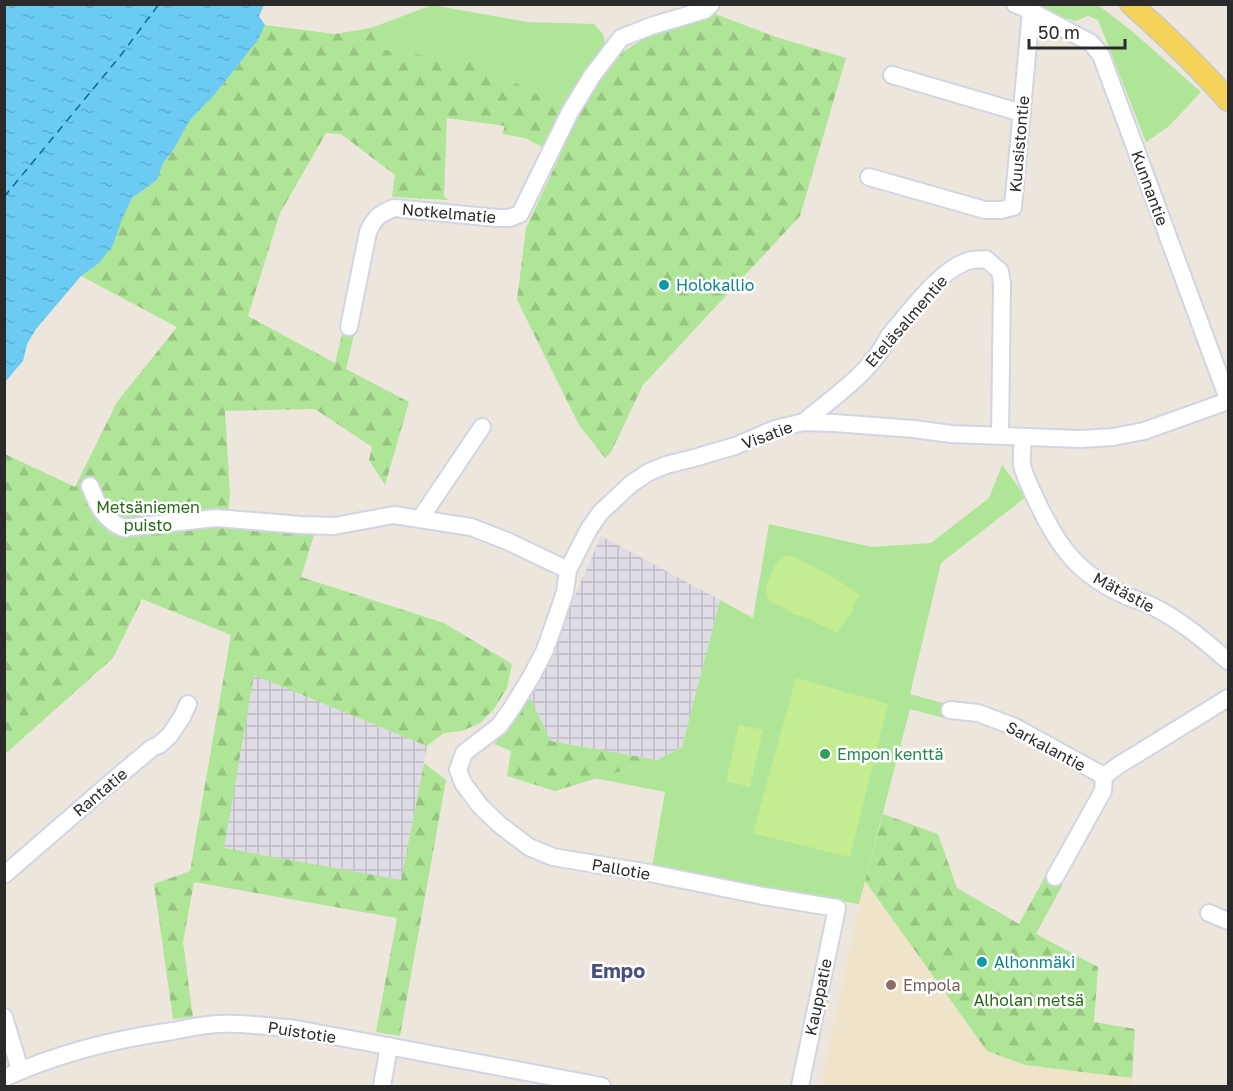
<svg xmlns="http://www.w3.org/2000/svg" width="1233" height="1091" viewBox="0 0 1233 1091" font-family="'Golos Text',sans-serif">
<defs>
<pattern id="industrial-grid" width="8" height="8" patternUnits="userSpaceOnUse" patternTransform="scale(1.5)"><rect width="8" height="8" fill="#dfdce5"/><path d="M0 4h8M4 0v8" fill="none" stroke="#c0bdc5"/></pattern>
<pattern id="forest-firs" width="22" height="20" patternUnits="userSpaceOnUse" patternTransform="scale(1.5)"><rect width="22" height="20" fill="#afe596"/><path d="M5 1l3.5 6h-7zM16 11l3.5 6h-7z" fill="#97c581"/></pattern>
<pattern id="water-ripples" width="26" height="14" patternUnits="userSpaceOnUse" patternTransform="scale(1.5)"><rect width="26" height="14" fill="#6bcbf2"/><path d="M2 4q2-2 4 0t4 0M15 11q2-2 4 0t4 0" fill="none" stroke="#5daed0"/></pattern>
</defs>
<rect width="100%" height="100%" fill="#ede6dc"/>
<g fill="url(#industrial-grid)">
<path d="M601 536 720 600 682 747 657 760 551 741 530 698Z"/>
<path d="M254 674 427 746 401 881 223 848Z"/>
</g>
<path fill="#efe4ca" d="M865 881 987 1051 1025 1065 1132 1078V1086H827L822 1081 856 920Z"/>
<g fill="#afe596">
<path d="M432 5 527 22 594 24 603 34 605 45 585 72 563 108 478 63 386 50 371 28Z"/>
<path d="M1029 5H1098L1133 32 1201 92 1168 127 1146 142 1098 20 1088 16 1076 21 1055 16Z"/>
<path d="M1002 465 1026 497 941 563 910 694 950 705 944 718 910 709 859 904 652 867 665 792 594 778 657 760 682 747 720 600 753 618 769 524 872 547 931 543 989 498Z"/>
</g>
<g fill="url(#forest-firs)">
<path d="M710 12 776 37 846 58 800 216 643 385 611 452 605 458 579 425 517 300 526 228 579 115 606 71 621 53 642 40Z"/>
<path d="M265 25 335 34 371 28 386 50 478 63 563 108 542 147 525 138 502 134 505 126 447 118 444 196 448 200 392 197 395 175 341 134 326 133 280 213 248 316 335 363 344 326 355 330 346 369 409 402 385 485 369 460 372 447 315 409 225 411 230 496 226 526 315 532 301 577 444 623 512 664 507 688 494 709 480 723 462 731 444 733 427 746 254 675 224 848 401 880 424 763 446 780 400 1036 376 1032 397 918 194 882 183 942 193 1017 173 1019 154 884 190 871 231 635 142 599 113 658 5 754V454L75 487 117 402 177 327 81 276 98 264 132 198 157 180 163 163 174 149 190 120 215 94 258 40Z"/>
<path d="M530 698 551 741 657 760 555 791 507 776 511 751 494 744Z"/>
<path d="M883 814 938 834 957 888 1019 924 1046 875 1063 884 1036 934 1098 967 1094 1022 1135 1029 1132 1078 1025 1065 987 1051 865 881Z"/>
</g>
<g fill="#c4ed92">
<path d="M788 555 799 559 831 576 861 595 854 603C854 614 842 623 837 633L805 617 793 614 785 608 772 603 767 597 766 589C770 577 774 558 788 555Z"/>
<path d="M796 678 888 704 850 857 753 833Z"/>
<path d="M739 725 763 730 750 787 726 781Z"/>
</g>
<path fill="url(#water-ripples)" d="M5 4 264 5 259 16 265 25 258 40 215 94 190 120 174 149 163 163 157 180 132 198 122 219 113 245 98 264 81 276 36 329 27 344 23 361 5 382Z"/>
<g fill="none" stroke-linecap="round" stroke-linejoin="round">
<path stroke="#09689f" stroke-width="1.5" stroke-dasharray="8 6" stroke-linecap="butt" d="M4 197 121 55 159 4"/>
<defs>
<g id="minor">
<path d="M1015 4 1031 11 1091 43 1101 55 1228 399"/>
<path d="M892 75 1022 113"/>
<path d="M869 177 985 210H1001L1013 207 1031 11 1030 4"/>
<path d="M349 327 368 232C375 217 379 214 394 208L497 218H509L520 214 570 112 592 76 621 38 651 26 705 10 711 4"/>
<path d="M804 422C834 396 871 373 889 336 908 314 943 265 972 260 977 259 982 260 986 259L1000 271 1002 284 1000 435"/>
<path d="M1023 437C1023 446 1021 456 1022 465 1025 477 1036 500 1042 512 1062 552 1082 576 1124 595 1132 599 1142 601 1150 605 1179 619 1204 640 1228 661"/>
<path d="M90 486C97 504 104 520 123 528L216 518 301 525 334 526 394 515 471 527 507 541 568 570"/>
<path d="M420 519 482 427"/>
<path d="M950 710 978 713 1015 727 1104 776 1119 765 1228 698"/>
<path d="M4 875 116 778 152 748 159 745 170 735 182 717 188 704"/>
<path d="M1055 877 1103 791 1104 776"/>
<path d="M1209 913 1228 921"/>
<path d="M4 1017 20 1070"/>
<path d="M4 1078C58 1053 115 1039 173 1031 187 1028 203 1025 218 1024 244 1023 270 1026 296 1029L602 1086"/>
<path d="M382 1086 389 1046"/>
<path d="M800 1086 837 908 763 896 649 873 553 857 529 847 500 825 480 806 463 783 458 770 464 753 499 726 512 708 531 677 545 650 557 616 565 592 568 570 589 529 600 513 631 484 649 472 666 465 694 458 735 446 775 429 804 422 834 423 914 429 951 434 1080 439 1113 437 1144 431 1228 401"/>
</g>
<path id="major" d="M1131 4C1166 35 1198 66 1228 100"/>
</defs>
<use href="#minor" stroke="#d1d4e3" stroke-width="20"/>
<use href="#major" stroke="#c8c8c8" stroke-width="24"/>
<use href="#minor" stroke="#fff" stroke-width="16"/>
<use href="#major" stroke="#f5d359" stroke-width="21"/>
</g>
<g fill="#0f9aa8" stroke="#fff" stroke-width="2">
<circle cx="664" cy="285" r="6"/>
<circle cx="982" cy="962" r="6"/>
</g>
<circle fill="#2e9e5b" stroke="#fff" stroke-width="2" cx="825" cy="754" r="6"/>
<circle fill="#8d6e63" stroke="#fff" stroke-width="2" cx="891" cy="985" r="6"/>
<g text-anchor="middle" stroke-width="5" stroke-linejoin="round" paint-order="stroke">
<g font-size="16" fill="#2a2a2a" stroke="#fff">
<text transform="translate(1019 144) rotate(-85)" y="6">Kuusistontie</text>
<text transform="translate(1150 188) rotate(70)" y="6">Kunnantie</text>
<text transform="translate(449 213) rotate(5)" y="6">Notkelmatie</text>
<text transform="translate(906 321) rotate(-49)" y="6">Eteläsalmentie</text>
<text transform="translate(767 435) rotate(-20)" y="6">Visatie</text>
<text transform="translate(1124 592) rotate(28)" y="6">Mätästie</text>
<text transform="translate(1046 746) rotate(28)" y="6">Sarkalantie</text>
<text transform="translate(100 792) rotate(-40)" y="6">Rantatie</text>
<text transform="translate(621 869) rotate(10)" y="6">Pallotie</text>
<text transform="translate(818 997) rotate(-78)" y="6">Kauppatie</text>
<text transform="translate(302 1032) rotate(9)" y="6">Puistotie</text>
</g>
<g font-size="16" fill="#0d838f" stroke="#fff" text-anchor="start">
<text x="676" y="291">Holokallio</text>
<text x="994" y="968">Alhonmäki</text>
</g>
<g font-size="16" fill="#276918" stroke="#fff">
<text x="148" y="513">Metsäniemen<tspan x="148" dy="18">puisto</tspan></text>
<text x="1029" y="1006">Alholan metsä</text>
</g>
<g font-size="16" fill="#27864d" stroke="#fff" text-anchor="start">
<text x="837" y="760">Empon kenttä</text>
</g>
<g font-size="16" fill="#785e54" stroke="#fff" text-anchor="start">
<text x="903" y="991">Empola</text>
</g>
<g font-size="20" font-weight="bold" fill="#49517c" stroke="#fff">
<text x="618" y="978">Empo</text>
</g>
</g>
<rect width="1233" height="1091" fill="none" stroke="#2a2a2a" stroke-width="12"/>
<path d="M1029 39v9h96v-9" fill="none" stroke="#2a2a2a" stroke-width="3"/>
<text x="1038" y="39" font-size="18" fill="#2a2a2a" stroke="#ffffff" stroke-width="4.5" paint-order="stroke">50 m</text>
</svg>
